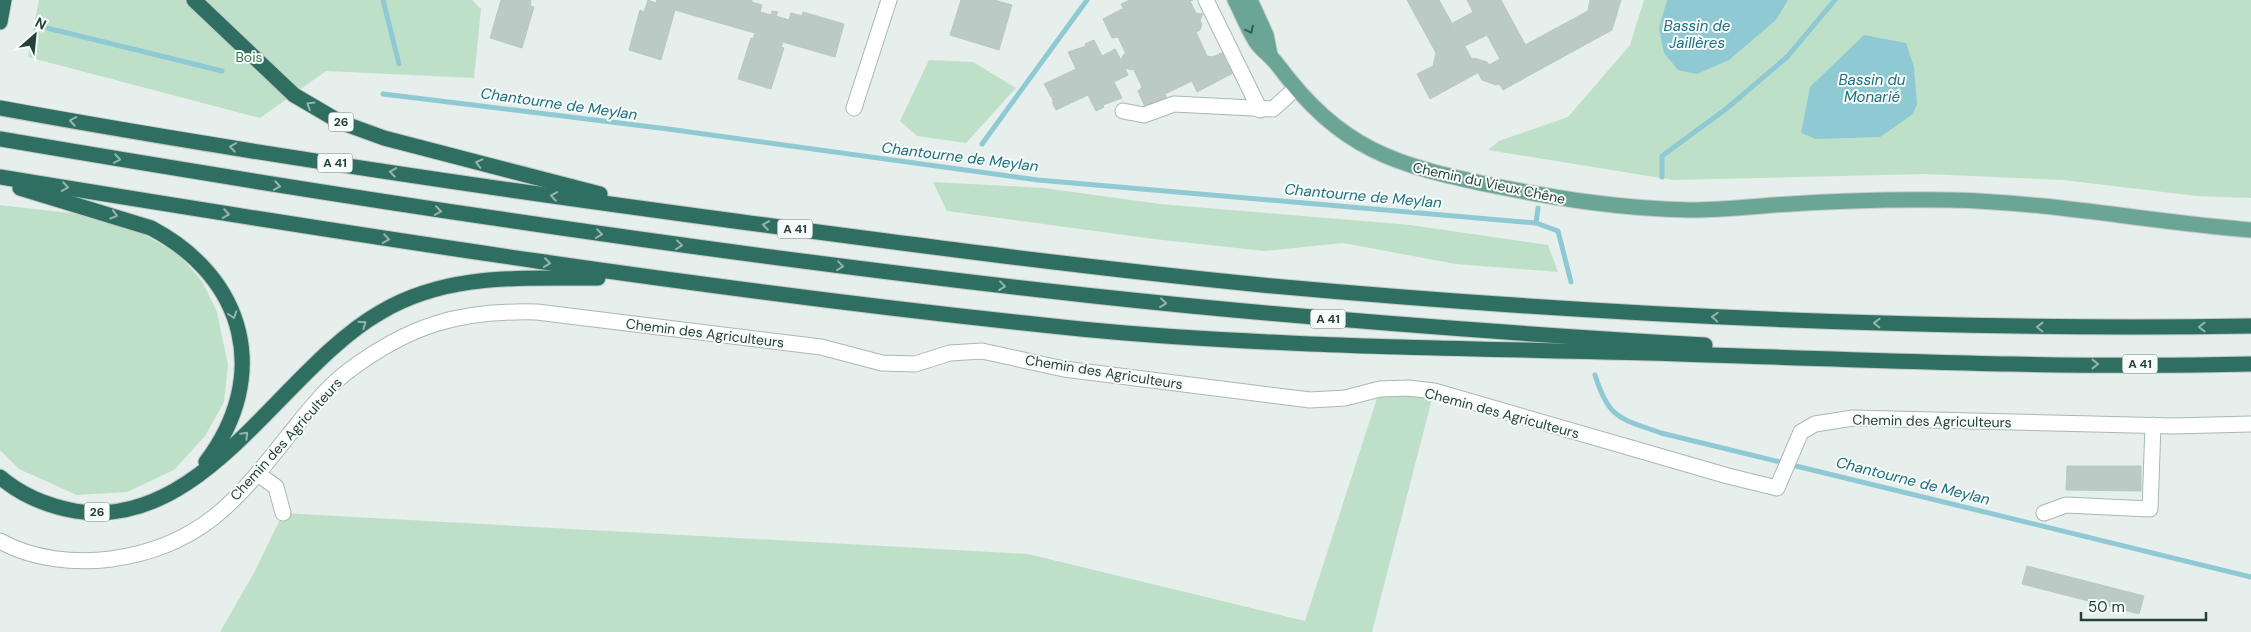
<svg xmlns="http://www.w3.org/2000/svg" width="2251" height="632" viewBox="0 0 2251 632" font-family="'DM Sans',sans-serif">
<rect width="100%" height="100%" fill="#e6efeb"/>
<g fill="#bfe0c8">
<path d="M39 0H472L481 9 474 78 326 71 260 118 28 57Z"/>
<path d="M1644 0H2251V198L2197 196 2063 180 1926 174 1673 180 1488 150 1499 141 1568 117 1630 45Z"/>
<path d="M929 60 973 62 1016 88 966 143 917 136 900 121Z"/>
<path d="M933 182 1044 188 1160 204 1410 225 1548 245 1558 272 1456 264 1343 243 1264 251 1154 239 947 211Z"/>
<path d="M0 205 87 215 143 234 177 253 202 281 217 312 228 365 224 402 205 436 174 470 127 492 77 495 19 469 0 450Z"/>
<path d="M1380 389 1434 391 1372 632H220L255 571 283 513 1028 554 1305 621Z"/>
</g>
<g fill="#8ec9d4">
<path d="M1667 0H1788L1776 20 1729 60 1697 74 1678 70 1664 53 1659 28Z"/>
<path d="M1864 35 1906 43 1914 67 1917 104 1913 114 1880 137 1816 139 1801 133 1810 87Z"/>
</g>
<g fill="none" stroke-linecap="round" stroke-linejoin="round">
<g stroke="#8ec9d4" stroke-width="5">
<path d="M383 0 399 64"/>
<path d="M39 26 222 71"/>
<path d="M383 94 668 129 1038 180 1536 223 1558 231 1571 282"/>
<path d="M982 144 1087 0"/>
<path d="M1662 177V156L1726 109 1787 57 1835 0"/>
<path d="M1536 223 1538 208"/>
<path d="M1595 375C1609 420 1620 418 1661 433L2251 577"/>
</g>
</g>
<g fill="#bbcac4" stroke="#b8c9c2">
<path d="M501 0H531L530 6 534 7 522 48 490 38Z"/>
<path d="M648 0 656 3 657 0H723L716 22 675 10 661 60 629 50 640 10 644 12Z"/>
<path d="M723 0H752V2L762 5 760 12 771 15 772 11 778 12 776 16 789 20 791 13 802 16 803 12 844 24 835 57 783 42 781 47 784 48 771 89 738 79 751 38 753 39 755 33 716 22Z"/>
<path d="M961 0H994L1012 5 999 50 950 35Z"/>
<path d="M1130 0H1193L1190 1 1196 13 1203 14 1200 20 1202 24 1200 30 1196 32 1207 56 1212 57 1224 52 1233 73 1197 92 1192 81 1165 94 1167 99 1146 109 1138 91 1142 87 1133 68 1132 70 1125 68 1128 75 1114 82 1122 98 1103 105 1104 107 1096 111 1088 95 1056 110 1052 102H1054L1044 84 1076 69 1068 52 1086 46 1085 44 1094 40 1102 56 1115 49 1121 60 1124 54H1126L1118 37 1112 38 1103 19 1122 9 1124 10 1121 4Z"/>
<path d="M1407 0H1439L1479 72 1430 99 1417 74 1433 66 1436 53Z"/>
<path d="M1467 0H1501L1539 70 1503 90 1499 84 1496 85 1482 80 1471 59 1474 58 1487 62 1489 65 1500 59 1487 35 1465 46 1453 23 1473 12Z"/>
<path d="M1590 0H1621L1612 30 1539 70 1525 45 1588 11Z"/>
<path d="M2067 466H2141V491L2066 490Z"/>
<path d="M2027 566 2144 596 2139 614 2022 584Z"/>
</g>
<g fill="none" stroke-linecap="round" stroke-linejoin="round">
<defs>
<g id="minor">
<path d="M1206 0 1260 110"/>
<path d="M854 108 889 0"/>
<path d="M1123 111 1144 115 1174 104 1273 109 1295 89"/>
<path d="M258 474 276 487 283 513"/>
<path d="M2044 513 2066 505 2150 509 2153 425"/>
<path d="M0 541C32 559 75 564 111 559 199 547 236 502 288 436 306 414 324 390 347 372 409 325 459 310 537 312L821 347 882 363 915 364 950 353 982 351 1064 369 1310 400 1345 398 1380 389 1408 388 1434 391 1728 476 1777 488 1801 432 1815 424 1853 418 2173 426 2251 424"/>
</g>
<g id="major">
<path d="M1235 0C1242 13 1247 27 1255 40 1260 49 1270 55 1277 64 1341 150 1394 165 1495 186 1561 199 1623 209 1691 210 1719 210 1746 207 1774 205 1832 201 1891 199 1950 200 2051 202 2150 222 2251 230"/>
<path d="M1250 0 1266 35 1270 55"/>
</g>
<g id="highway">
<path d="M194 0 294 95 340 122 384 138 600 194"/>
<path d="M0 22 4 0"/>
<path d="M0 108C246 153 494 189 742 222 915 245 1089 268 1262 285 1591 315 1921 331 2251 326"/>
<path d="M0 139C363 201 727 256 1094 296 1297 318 1501 333 1705 345"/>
<path d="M0 177C359 236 718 292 1081 329 1269 347 1460 348 1649 353 1849 359 2050 369 2251 364"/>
<path d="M20 188 151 228C246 278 271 376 206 462"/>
<path d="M0 477C21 495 48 506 75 511 204 532 282 368 381 312 449 272 522 279 598 278"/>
</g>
</defs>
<use href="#minor" stroke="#a8b8b2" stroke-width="17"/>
<use href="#major" stroke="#c2cac8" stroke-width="17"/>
<use href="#highway" stroke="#c2cac8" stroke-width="17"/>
<use href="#minor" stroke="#fff" stroke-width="15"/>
<use href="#major" stroke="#6aa596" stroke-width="15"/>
<use href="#highway" stroke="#2f6f62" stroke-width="15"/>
</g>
<defs><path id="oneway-chevron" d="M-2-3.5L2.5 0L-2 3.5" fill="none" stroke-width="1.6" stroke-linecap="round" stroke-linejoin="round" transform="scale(1.25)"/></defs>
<use stroke="#365b51" href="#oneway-chevron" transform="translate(1250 30) rotate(64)"/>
<g stroke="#93b5ae">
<use href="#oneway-chevron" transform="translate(310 105) rotate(-149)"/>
<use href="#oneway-chevron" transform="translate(73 121) rotate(-170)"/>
<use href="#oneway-chevron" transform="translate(233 147) rotate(-171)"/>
<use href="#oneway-chevron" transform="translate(117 159) rotate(10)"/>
<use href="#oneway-chevron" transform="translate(479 163) rotate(-166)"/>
<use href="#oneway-chevron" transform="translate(393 172) rotate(-171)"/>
<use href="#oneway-chevron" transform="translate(277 186) rotate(9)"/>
<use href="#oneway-chevron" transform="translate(65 187) rotate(9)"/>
<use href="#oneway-chevron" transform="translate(554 196) rotate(-172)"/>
<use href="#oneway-chevron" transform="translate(438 211) rotate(8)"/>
<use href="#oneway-chevron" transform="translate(226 214) rotate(9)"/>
<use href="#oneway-chevron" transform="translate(114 215) rotate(17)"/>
<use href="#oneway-chevron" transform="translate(766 225) rotate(-172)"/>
<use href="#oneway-chevron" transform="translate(599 234) rotate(8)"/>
<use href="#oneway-chevron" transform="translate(386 239) rotate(9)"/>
<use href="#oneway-chevron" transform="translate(679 245) rotate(7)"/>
<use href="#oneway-chevron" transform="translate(547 263) rotate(8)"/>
<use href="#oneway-chevron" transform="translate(840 266) rotate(7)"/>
<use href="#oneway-chevron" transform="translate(1002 286) rotate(7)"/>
<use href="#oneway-chevron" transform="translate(1163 303) rotate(6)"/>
<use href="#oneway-chevron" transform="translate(233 315) rotate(72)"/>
<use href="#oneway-chevron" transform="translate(1715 317) rotate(-177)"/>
<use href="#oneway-chevron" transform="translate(1877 323) rotate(-178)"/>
<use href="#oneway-chevron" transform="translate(363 324) rotate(-34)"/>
<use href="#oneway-chevron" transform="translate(2040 327) rotate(-179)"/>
<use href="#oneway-chevron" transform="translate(2202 327) rotate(180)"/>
<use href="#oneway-chevron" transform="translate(2095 364)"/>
<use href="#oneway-chevron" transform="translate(245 435) rotate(-45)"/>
</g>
<g text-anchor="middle" stroke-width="4" stroke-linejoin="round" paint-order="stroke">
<g fill="#f7fbf9" stroke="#637a73" stroke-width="1">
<rect x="328.5" y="112.5" width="25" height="19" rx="4"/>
<rect x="317.5" y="153.5" width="35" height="19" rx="4"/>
<rect x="777.5" y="219.5" width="35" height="19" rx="4"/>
<rect x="1310.5" y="309.5" width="35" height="19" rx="4"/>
<rect x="2122.5" y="354.5" width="35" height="19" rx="4"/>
<rect x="84.5" y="502.5" width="25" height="19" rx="4"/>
</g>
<g font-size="12" font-weight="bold" fill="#24423a">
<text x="341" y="126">26</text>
<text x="335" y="167">A 41</text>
<text x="795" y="233">A 41</text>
<text x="1328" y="323">A 41</text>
<text x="2140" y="368">A 41</text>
<text x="97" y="516">26</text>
</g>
<g font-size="14" fill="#2d7a4b" stroke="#f7fbf9">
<text x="249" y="62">Bois</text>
</g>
<g font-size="14" fill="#24423a" stroke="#f7fbf9">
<text transform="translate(1489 183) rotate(12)" y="5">Chemin du Vieux Chêne</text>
<text transform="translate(705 333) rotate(7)" y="5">Chemin des Agriculteurs</text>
<text transform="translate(1104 372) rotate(9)" y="5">Chemin des Agriculteurs</text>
<text transform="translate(1502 413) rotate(15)" y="5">Chemin des Agriculteurs</text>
<text transform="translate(1932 421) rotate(1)" y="5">Chemin des Agriculteurs</text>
<text transform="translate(286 439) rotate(-48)" y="5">Chemin des Agriculteurs</text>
</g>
<g font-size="15" font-style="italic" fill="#1c6f80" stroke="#f7fbf9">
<text x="1697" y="31">Bassin de<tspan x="1697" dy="17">Jaillères</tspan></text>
<text x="1872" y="85">Bassin du<tspan x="1872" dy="17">Monarié</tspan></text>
<text transform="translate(559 104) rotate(8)" y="5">Chantourne de Meylan</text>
<text transform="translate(960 157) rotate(7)" y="5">Chantourne de Meylan</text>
<text transform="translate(1363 196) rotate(5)" y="5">Chantourne de Meylan</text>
<text transform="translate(1913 481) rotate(14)" y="5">Chantourne de Meylan</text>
</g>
</g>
<g transform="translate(35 35) rotate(27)" stroke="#f7fbf9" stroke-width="4" paint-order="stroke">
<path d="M0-4L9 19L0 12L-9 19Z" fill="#24423a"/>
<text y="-8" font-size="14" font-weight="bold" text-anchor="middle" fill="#24423a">N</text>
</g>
<path d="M2081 612v8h125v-8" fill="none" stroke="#24423a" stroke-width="2.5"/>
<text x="2088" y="612" font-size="15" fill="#24423a" stroke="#f7fbf9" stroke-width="4" paint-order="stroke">50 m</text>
</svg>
